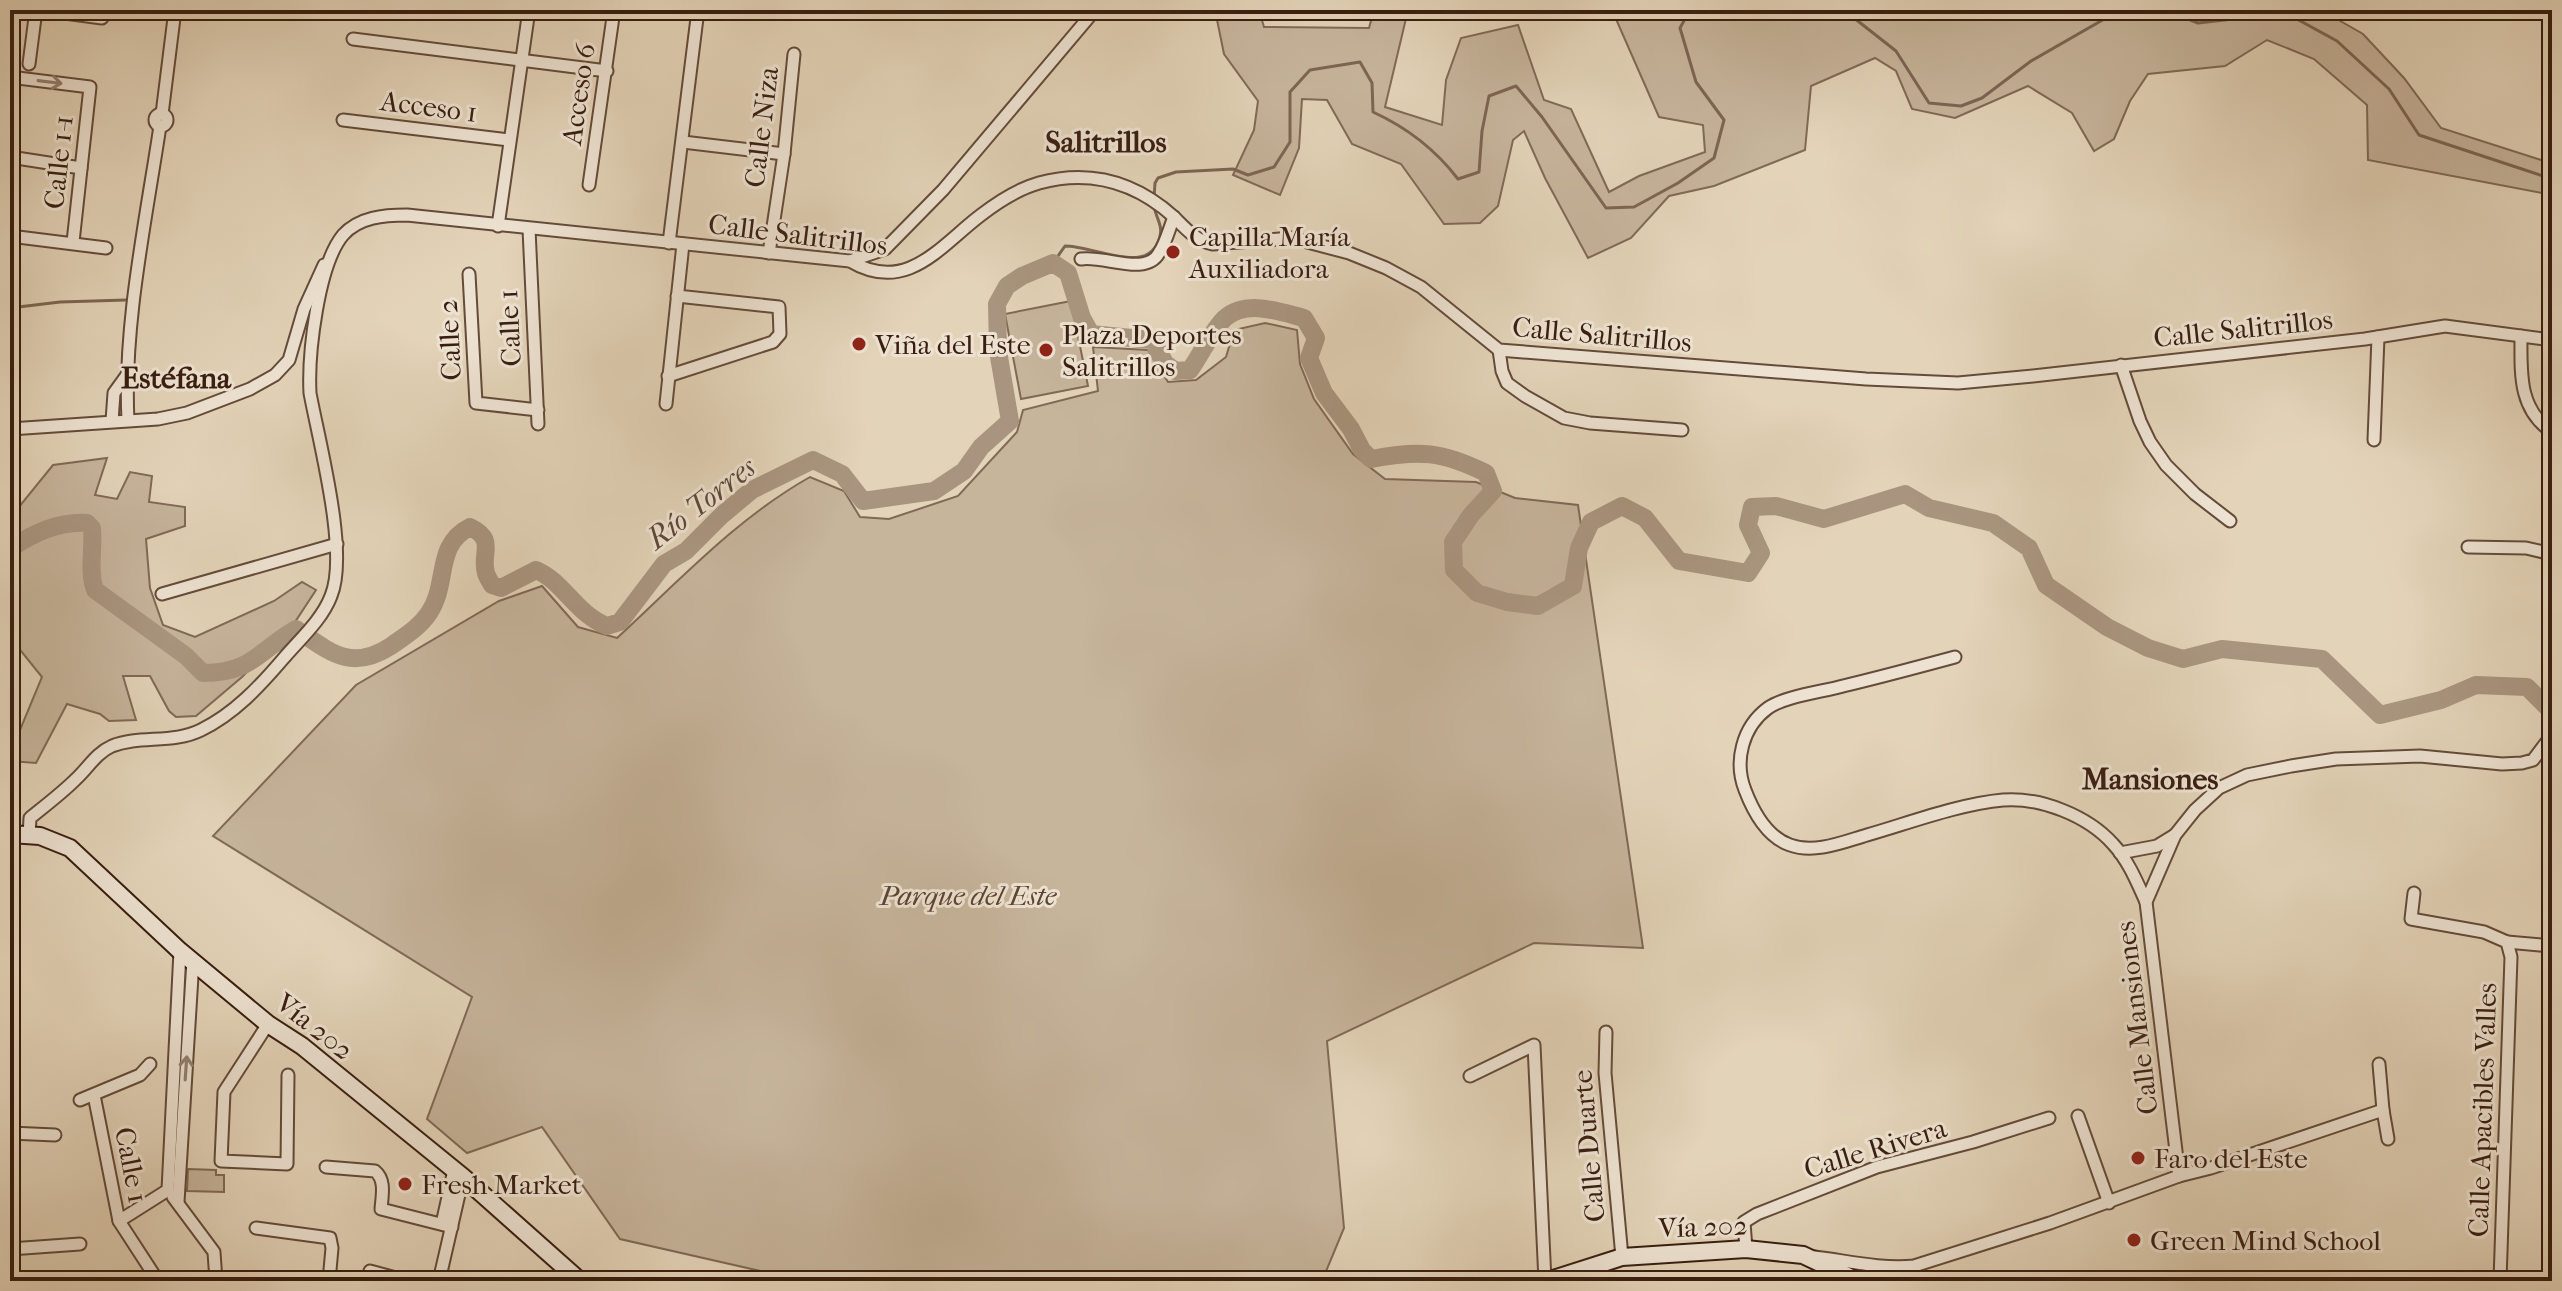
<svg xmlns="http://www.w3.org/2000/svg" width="2562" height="1291" viewBox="0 0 2562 1291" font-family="'IM FELL French Canon',serif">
<rect width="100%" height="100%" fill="#e3d3b8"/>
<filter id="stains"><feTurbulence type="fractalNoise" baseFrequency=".0025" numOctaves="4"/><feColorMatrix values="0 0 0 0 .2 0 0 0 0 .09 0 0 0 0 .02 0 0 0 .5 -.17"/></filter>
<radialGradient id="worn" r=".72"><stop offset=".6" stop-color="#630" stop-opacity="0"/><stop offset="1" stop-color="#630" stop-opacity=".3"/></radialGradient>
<g fill="#c6b49b" stroke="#806956" stroke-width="2">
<path d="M1215 10H1259L1264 27 1369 28 1374 10H1408L1385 107 1442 125 1446 80 1461 38 1518 25 1544 100 1571 109 1609 192 1639 176 1705 152 1703 125 1659 117 1612 10H2001L2005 18 2026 10H2321L2363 34 2404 78 2441 128 2541 160 2552 161V195L2368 160 2367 105 2314 59 2267 40 2225 66 2148 74 2130 101 2114 139 2094 151 2072 113 2028 86 1955 118 1912 109 1896 71 1875 58 1811 86 1805 150 1714 186 1669 196 1631 238 1588 258 1545 178 1524 131 1513 140 1498 206 1480 223 1444 224 1401 164 1352 144 1327 100 1302 99 1299 148 1280 195 1233 175 1254 130 1258 101 1224 54Z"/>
<path d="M1071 301 1088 386 1021 399 1005 314Z"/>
<path d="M1265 323 1297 330 1300 364 1314 399 1353 454 1385 479 1476 482 1515 498 1578 505 1643 948 1534 943 1327 1041 1344 1228 1322 1281H804L620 1239 542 1127 467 1153 427 1119 472 997 213 836 356 685 499 601 542 586 578 627 617 638C678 582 737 518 810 477L844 491 860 517 889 519 958 496 1017 432 1023 410 1098 391 1093 347 1148 350 1168 382 1196 380 1226 357 1234 330Z"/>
<path d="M107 458 95 495 117 499 130 472 152 476 149 502 185 507V526L146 539 150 588 163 625 195 637 274 601 302 582 316 590 293 625 242 677 196 716 176 717 169 711 150 676H123L136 720 109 721 100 714 67 704 36 763 10 761V754L42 677 17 646 10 645V518L53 465Z"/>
<path d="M188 1169 216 1170V1175H224V1192L187 1191Z"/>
</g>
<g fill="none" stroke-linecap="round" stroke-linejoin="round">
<g stroke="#7c6553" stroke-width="3">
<path d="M1778 10 1801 15 1854 18 1896 51 1929 103 1961 106 1982 98 2031 61 2106 18 2151 10"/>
<path d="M2166 10 2198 23 2286 13 2337 41 2389 89 2419 135 2552 179"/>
<path d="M1855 18 1864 10"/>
<path d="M1154 198 1155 183 1158 178 1176 172 1233 169 1248 175 1274 167 1290 142V92L1310 70 1360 62 1372 83 1373 112C1408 128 1435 149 1458 179L1479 172 1482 131 1489 96 1516 86 1542 117 1606 208 1634 207 1678 183 1714 158 1724 120 1696 82 1680 28 1690 10"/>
<path d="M1053 263 1065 246C1097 246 1150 278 1160 236 1163 224 1155 217 1154 205"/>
<path d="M10 308 60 302 126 300"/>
</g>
<path stroke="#a9957f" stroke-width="18" d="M10 549C33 533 58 521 87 523L92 528C94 549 88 571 95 590L186 656 203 673C252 673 258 651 296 629 330 652 351 672 391 646 405 636 419 628 429 613 449 584 434 545 470 527 497 540 480 553 486 573 487 577 490 581 492 585L501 588 536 570C563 581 576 614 607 626L620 622 664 564 686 551 722 515 752 490 813 460 842 474 863 501 934 491 964 471 981 447 1010 421 998 351 997 304 1007 286 1022 276 1053 263 1068 273 1082 318 1091 334 1152 340 1165 363 1175 371 1190 370C1200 356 1213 329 1225 318 1247 299 1280 312 1304 318L1316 338 1309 358 1324 393 1351 429 1362 450 1371 459C1420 450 1441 451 1486 473L1493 491 1471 515 1453 542 1454 570 1477 593 1507 602 1538 606 1573 586 1579 548 1591 522 1622 506 1645 518 1679 561 1748 573 1761 553 1748 525 1752 507 1776 506 1824 519 1905 494 1929 508 1993 523 2029 548 2046 585 2107 627 2148 648 2183 659 2222 649 2322 659 2380 715 2441 700 2476 685 2527 687 2552 712"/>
<defs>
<g id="minor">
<path d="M42 10 102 18"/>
<path d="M353 39 607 71"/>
<path d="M29 64 36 10"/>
<path d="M10 77 90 87 73 242"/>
<circle cx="161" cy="120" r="6"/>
<path d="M162 114 175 10"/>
<path d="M343 120 509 140"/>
<path d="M683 142 784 154"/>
<path d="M10 157 81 168"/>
<path d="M589 185 614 10"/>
<path d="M498 226 529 10"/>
<path d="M529 229 538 424"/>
<path d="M10 236 106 248"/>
<path d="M669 243 698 10"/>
<path d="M769 253 784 154 794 54"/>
<path d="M1081 259C1104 255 1146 277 1159 253 1166 243 1169 229 1174 217"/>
<path d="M850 261 885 249 943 190 1095 10"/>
<path d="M469 274 476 403 538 410"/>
<path d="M2521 336C2521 373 2518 409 2552 432"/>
<path d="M1499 350 1502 371 1507 383 1525 396 1564 418 1590 423 1682 430"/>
<path d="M2121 365 2140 421 2150 442 2166 465 2195 494 2230 521"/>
<path d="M668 376 773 342 780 334 779 307 677 296"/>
<path d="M666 404 683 244"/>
<path d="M128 420C123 326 146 220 160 126"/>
<path d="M112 421 114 393 127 375"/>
<path d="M10 429 158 419 187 413 250 389 275 375 289 360 304 309 324 265"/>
<path d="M2374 440 2378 337"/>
<path d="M2468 547 2526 548 2552 554"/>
<path d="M162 594 337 544"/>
<path d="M1955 657C1918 667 1881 677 1843 686 1822 692 1785 696 1768 708 1742 727 1734 762 1745 790 1753 811 1767 837 1790 845 1815 854 1843 842 1867 835 1909 823 1959 804 2003 800 2041 797 2088 816 2113 844 2128 860 2137 882 2146 902"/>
<path d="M29 836 30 818C46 805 62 793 76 779 88 768 96 753 112 746 140 735 173 744 201 730 234 714 260 686 283 659 299 640 322 620 331 596 349 553 319 442 310 393 308 354 318 265 343 235 359 217 384 215 407 215L850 261C907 295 941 245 981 215 999 201 1018 189 1039 183 1091 169 1135 182 1174 217 1186 229 1196 241 1213 244L1292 238 1349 253 1386 268 1421 287 1499 350 1866 379 1958 383 2033 376 2365 339 2445 326 2552 340"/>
<path d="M2120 853 2157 846 2175 835"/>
<path d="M2414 893 2411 919 2484 932 2507 942 2511 957 2500 1281"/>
<path d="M2507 942 2552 946"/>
<path d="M268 1024 224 1092 221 1161 287 1164 288 1075"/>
<path d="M1606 1032 1605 1073 1622 1257"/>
<path d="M1470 1076 1534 1045 1545 1281"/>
<path d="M94 1095 119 1221 158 1281"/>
<path d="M80 1100 140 1075 150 1064"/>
<path d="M2383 1110 2388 1139"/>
<path d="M2078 1116 2109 1203"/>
<path d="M10 1133 55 1135"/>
<path d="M326 1167 375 1171C386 1180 382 1196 381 1209L452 1227"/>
<path d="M2179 1176 2146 902 2175 835 2195 810 2219 788 2247 775 2291 766 2336 759 2420 756 2502 764 2522 763 2533 760 2552 735"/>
<path d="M168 1190 180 951"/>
<path d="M173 1197 214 1252 216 1281"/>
<path d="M178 1202 193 960"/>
<path d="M119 1221 168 1190"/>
<path d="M442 1224 454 1170"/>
<path d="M256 1228 330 1238 332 1248 329 1281"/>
<path d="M10 1249 80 1244"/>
<path d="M1746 1249 1744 1222 1757 1214 1877 1167 1973 1142 2049 1118"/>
<path d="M1815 1257C1848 1261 1880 1269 1914 1266L2050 1223 2179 1176 2211 1168 2383 1110 2379 1064"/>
<path d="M370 1271 407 1281"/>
<path d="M439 1281 463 1177"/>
</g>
<g id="secondary">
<path d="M10 834 40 836 70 848 180 951 268 1024 302 1046 463 1177 580 1281"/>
<path d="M1547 1281 1622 1257 1746 1249 1803 1255 1858 1281"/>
</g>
</defs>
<use href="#minor" stroke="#644b3a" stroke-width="15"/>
<use href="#secondary" stroke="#391e10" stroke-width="20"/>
<use href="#minor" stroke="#ede2d1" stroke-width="11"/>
<use href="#secondary" stroke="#ede2d1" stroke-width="16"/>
</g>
<defs><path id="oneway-shaft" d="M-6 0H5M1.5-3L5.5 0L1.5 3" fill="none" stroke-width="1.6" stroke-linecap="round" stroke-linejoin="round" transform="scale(2)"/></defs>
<g stroke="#938070">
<use href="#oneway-shaft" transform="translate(50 82) rotate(7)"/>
<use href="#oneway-shaft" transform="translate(186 1068) rotate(-86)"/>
</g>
<g fill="#8f2418" stroke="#ede2d1" stroke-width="3">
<circle cx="1173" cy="252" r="8"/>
<circle cx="859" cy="344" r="8"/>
<circle cx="1046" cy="350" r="8"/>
<circle cx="2138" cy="1158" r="8"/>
<circle cx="405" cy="1184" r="8"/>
<circle cx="2134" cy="1240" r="8"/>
</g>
<g text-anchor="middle" stroke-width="6" stroke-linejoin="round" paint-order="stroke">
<g font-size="28" fill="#391e10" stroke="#ede2d1">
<text transform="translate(578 94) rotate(-82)" y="10">Acceso 6</text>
<text transform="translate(429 106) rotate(7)" y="10">Acceso 1</text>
<text transform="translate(761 127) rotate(-83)" y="10">Calle Niza</text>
<text transform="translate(58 162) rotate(-84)" y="10">Calle 1-1</text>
<text transform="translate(798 234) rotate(7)" y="10">Calle Salitrillos</text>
<text transform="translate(509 328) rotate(-93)" y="10">Calle 1</text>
<text transform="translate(2243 328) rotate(-6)" y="10">Calle Salitrillos</text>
<text transform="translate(1602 334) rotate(5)" y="10">Calle Salitrillos</text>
<text transform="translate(449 340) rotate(-93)" y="10">Calle 2</text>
<text transform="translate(2136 1018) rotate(-97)" y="10">Calle Mansiones</text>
<text transform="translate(315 1026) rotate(38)" y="10">Vía 202</text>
<text transform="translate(2482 1110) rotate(-88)" y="10">Calle Apacibles Valles</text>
<text transform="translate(1588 1146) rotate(-95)" y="10">Calle Duarte</text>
<text transform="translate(1875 1148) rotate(-17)" y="10">Calle Rivera</text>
<text transform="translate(132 1165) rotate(79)" y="10">Calle 1</text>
<text transform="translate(1703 1226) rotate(-2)" y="10">Vía 202</text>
</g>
<g font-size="28" fill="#391e10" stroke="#ede2d1" text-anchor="start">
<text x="1189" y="246">Capilla María<tspan x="1189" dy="32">Auxiliadora</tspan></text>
<text x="1062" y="344">Plaza Deportes<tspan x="1062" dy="32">Salitrillos</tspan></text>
<text x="875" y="354">Viña del Este</text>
<text x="2154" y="1168">Faro del Este</text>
<text x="421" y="1194">Fresh Market</text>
<text x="2150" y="1250">Green Mind School</text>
</g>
<g font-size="28" font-style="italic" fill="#5c4433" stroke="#ede2d1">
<text x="968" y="905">Parque del Este</text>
</g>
<g font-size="30" font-weight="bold" fill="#391e10" stroke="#ede2d1">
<text x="1106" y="152">Salitrillos</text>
<text x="176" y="388">Estéfana</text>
<text x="2150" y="789">Mansiones</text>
</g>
<g font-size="30" font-style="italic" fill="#604837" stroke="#ede2d1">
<text transform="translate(701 503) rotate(-38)" y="10">Río Torres</text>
</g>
</g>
<rect width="2562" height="1291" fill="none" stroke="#e3d3b8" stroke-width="40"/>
<rect x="12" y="12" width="2538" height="1267" fill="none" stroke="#391e10" stroke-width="4"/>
<rect x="20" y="20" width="2522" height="1251" fill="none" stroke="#391e10" stroke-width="2"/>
<rect width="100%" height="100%" filter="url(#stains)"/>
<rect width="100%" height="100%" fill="url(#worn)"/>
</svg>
